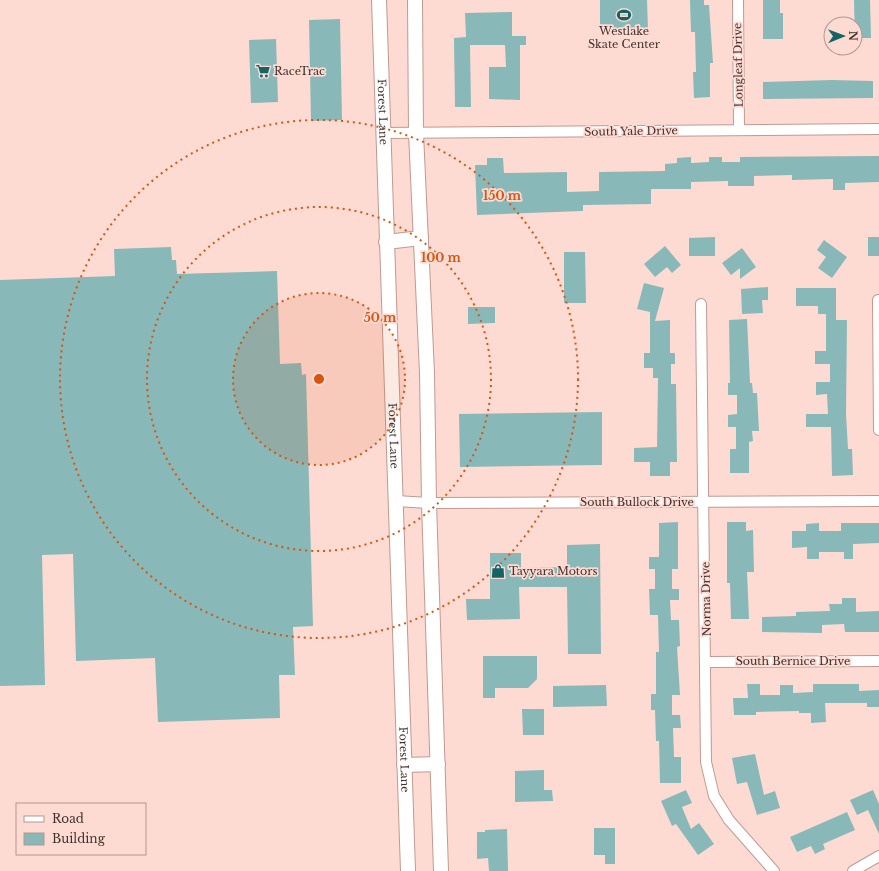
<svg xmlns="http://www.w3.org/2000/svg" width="879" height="871" viewBox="0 0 879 871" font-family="'Libre Baskerville',serif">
<rect width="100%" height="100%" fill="#fddbd3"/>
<g fill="#89b8b9">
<path d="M600 0H647L648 30 600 31Z"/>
<path d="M690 0H704V5H709L713 63H710V97L694 98 693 72H696L695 32H691Z"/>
<path d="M763 0H780V13H783V39H763Z"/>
<path d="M854 0H870L871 38H855Z"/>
<path d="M512 12V36H526V45H520V100L489 99V67H506L505 45H470L471 107H455L454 38 466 37 465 13Z"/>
<path d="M340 19 342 120 311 121 309 20Z"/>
<path d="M276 39 278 102 251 103 249 40Z"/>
<path d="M832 80 873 81V98L763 99V82Z"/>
<path d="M879 156V182L845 183V190H833V179L792 180V175L754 176V186H728V181L691 182V189H651V204L583 205V211L477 215 475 165H487V158H503L504 173 567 172V192L599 191V172L665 171V164L677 163V158L691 157V163L709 162V157H722V162H740V157Z"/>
<path d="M715 237V256H689V238Z"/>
<rect x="868" y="237" width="11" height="19"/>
<path d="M824 240 847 257 832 278 818 268 826 257 817 250Z"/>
<path d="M665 246 681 265 672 273 667 267 655 277 644 264Z"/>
<path d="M171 247 172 260H176L177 274 277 271 280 364 301 363 302 375 306 374 313 626 293 627 295 675H279L280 718 158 722 155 658 76 661 73 554 42 555 45 685 0 686V280L115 276 114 249Z"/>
<path d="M742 248 756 267 740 279V268L731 275 722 263Z"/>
<path d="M564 252H585L586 303H564Z"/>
<path d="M644 283 664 288 655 321 670 320V353H675V364H671V384H676L677 462H670V476H650V462H634V448L657 447 658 378H653V368H644V353H650V312L637 309Z"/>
<path d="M768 287V300H762L763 313 742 314 741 289Z"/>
<path d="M796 288H836V320H847L846 414 848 449H852L853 475 832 476 831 427H806V414H828L827 394 816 395V382H830V364H815V351H826V314H818V306H796Z"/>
<path d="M468 307H495V323L468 324Z"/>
<path d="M747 319 750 383H752L753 393H757L759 431H752L753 441 749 442V473H730V449H736V427H728V415L737 414V395H728V383H730L729 320Z"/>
<path d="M602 412V465L460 467 459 414Z"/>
<path d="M678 522V569H672V589H679V600H670L671 620H679L680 646 677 647 680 695H672V715H680L681 728H673L674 757H681V783H660L659 741H656L655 710H651V694H656V652H659L658 615H650L649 589H655V569H649V557H659V523Z"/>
<path d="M727 522H746V531L753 530 754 572H747L749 619H731L730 583H727Z"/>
<path d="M819 523V531H841V523H879V543L853 544V559H844V552H819V559H807V547L792 548V531H806V524Z"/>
<path d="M600 544 601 654H568L567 587H519L520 619 467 620 466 599H490V553H521V568L567 567V545Z"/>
<path d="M842 598H856V612L879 611V632H845L844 624 822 625V633L762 632V617L796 616V612L830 611 829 604H842Z"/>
<path d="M483 656H537V679L528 688H495V698H483Z"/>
<path d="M747 684H760V695H780V685H793V693L813 692V684H859V691L879 690V707H867V703H825L826 722 811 723V713H799V711L756 712V715H734L733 698H748Z"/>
<path d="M606 685 607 706 553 707V686Z"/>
<path d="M522 709H544V735H523Z"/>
<path d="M755 754 764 795 775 791 780 808 757 815 747 782 737 784 732 758Z"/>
<path d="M544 770V790H552L553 801 515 802V771Z"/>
<path d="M686 790 692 803 682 807 691 829 699 823 714 844 698 855 676 824 672 826 661 801Z"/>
<path d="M873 790 879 804V834L868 810 857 815 850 800Z"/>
<path d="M847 812 855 830 823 844 825 849 815 854 811 846 797 852 790 837Z"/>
<path d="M594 828H615V864H605V855H594Z"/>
<path d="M507 829 508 871H489L488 858 477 859V832H485V830Z"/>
</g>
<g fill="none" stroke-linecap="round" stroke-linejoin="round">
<defs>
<g id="minor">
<path d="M738 0 739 130"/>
<path d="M382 133 879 129"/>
<path d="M878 300 879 430"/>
<path d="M701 304 706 762 714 796 729 820 774 871"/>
<path d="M396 501 429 503 879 501"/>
<path d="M707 662 879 661"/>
<path d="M853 871 879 856"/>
</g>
<g id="secondary">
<path id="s1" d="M379 0 408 871"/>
<path d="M415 0 416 133 427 373 429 503 441 871"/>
<path d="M386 242 421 238"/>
<path d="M404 765 438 764"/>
</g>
</defs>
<use href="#minor" stroke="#c19991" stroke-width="12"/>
<use href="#secondary" stroke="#c19991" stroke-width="16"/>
<use href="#minor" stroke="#fff" stroke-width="10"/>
<use href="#secondary" stroke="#fff" stroke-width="14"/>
</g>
<circle cx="319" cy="379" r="86" fill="#d7550f" fill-opacity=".12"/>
<g fill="none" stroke="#d7550f" stroke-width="2" stroke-dasharray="2 4">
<circle cx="319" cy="379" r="86"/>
<circle cx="319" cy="379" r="172"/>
<circle cx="319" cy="379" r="259"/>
</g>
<defs>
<symbol id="stadium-bare" viewBox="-9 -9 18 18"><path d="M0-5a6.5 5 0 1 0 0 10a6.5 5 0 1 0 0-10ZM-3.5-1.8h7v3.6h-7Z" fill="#146466" stroke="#fddbd3" stroke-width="2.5" paint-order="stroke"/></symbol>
<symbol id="supermarket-bare" viewBox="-9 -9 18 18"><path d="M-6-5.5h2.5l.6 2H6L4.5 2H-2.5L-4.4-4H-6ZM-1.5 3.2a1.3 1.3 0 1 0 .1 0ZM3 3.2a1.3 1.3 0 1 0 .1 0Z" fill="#146466" stroke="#fddbd3" stroke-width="2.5" paint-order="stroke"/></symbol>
<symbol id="shop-bare" viewBox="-9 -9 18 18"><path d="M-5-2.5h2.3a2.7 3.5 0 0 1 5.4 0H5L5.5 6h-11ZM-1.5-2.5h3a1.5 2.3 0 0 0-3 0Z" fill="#146466" stroke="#fddbd3" stroke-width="2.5" paint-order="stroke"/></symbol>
</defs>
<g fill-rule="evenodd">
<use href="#stadium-bare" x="614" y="5" width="20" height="20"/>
<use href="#supermarket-bare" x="253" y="61" width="20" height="20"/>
<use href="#shop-bare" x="488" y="561" width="20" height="20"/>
</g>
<g text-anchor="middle" stroke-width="3.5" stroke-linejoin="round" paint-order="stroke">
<g font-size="11" fill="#42312e" stroke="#fddbd3" text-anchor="start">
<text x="624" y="35" text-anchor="middle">Westlake<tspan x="624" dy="13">Skate Center</tspan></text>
<text x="274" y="75">RaceTrac</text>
<text x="509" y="575">Tayyara Motors</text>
</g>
<g font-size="11" fill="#42312e" stroke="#fddbd3">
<text transform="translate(738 65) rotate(-91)" y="4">Longleaf Drive</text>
<text dy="4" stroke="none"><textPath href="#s1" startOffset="112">Forest Lane</textPath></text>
<text transform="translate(631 131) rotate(-1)" y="4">South Yale Drive</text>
<text dy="4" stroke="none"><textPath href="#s1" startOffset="436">Forest Lane</textPath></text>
<text x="637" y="506">South Bullock Drive</text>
<text transform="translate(706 599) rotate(-91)" y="4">Norma Drive</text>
<text x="793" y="665">South Bernice Drive</text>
<text dy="4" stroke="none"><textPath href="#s1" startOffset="760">Forest Lane</textPath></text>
</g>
</g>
<circle cx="319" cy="379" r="6" fill="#d7550f" stroke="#fddbd3" stroke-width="2"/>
<g font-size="12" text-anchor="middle" font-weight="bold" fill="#d7550f" stroke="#fddbd3" stroke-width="3.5" stroke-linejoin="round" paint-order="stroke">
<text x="502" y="200">150 m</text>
<text x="441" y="262">100 m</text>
<text x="380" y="322">50 m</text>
</g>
<rect x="16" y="803" width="130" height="52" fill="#fddbd3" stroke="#b29791"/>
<rect x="24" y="816" width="20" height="6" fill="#ffffff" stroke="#b29791"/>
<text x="52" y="823" font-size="12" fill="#42312e">Road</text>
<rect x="24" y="833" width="20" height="12" fill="#89b8b9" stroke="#b29791"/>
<text x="52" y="843" font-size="12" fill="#42312e">Building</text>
<g transform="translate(843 36) rotate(89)"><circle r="19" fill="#fddbd3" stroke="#b29791"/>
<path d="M0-3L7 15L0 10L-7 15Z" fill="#146466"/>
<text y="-6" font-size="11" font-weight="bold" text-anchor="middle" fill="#42312e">N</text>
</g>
</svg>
